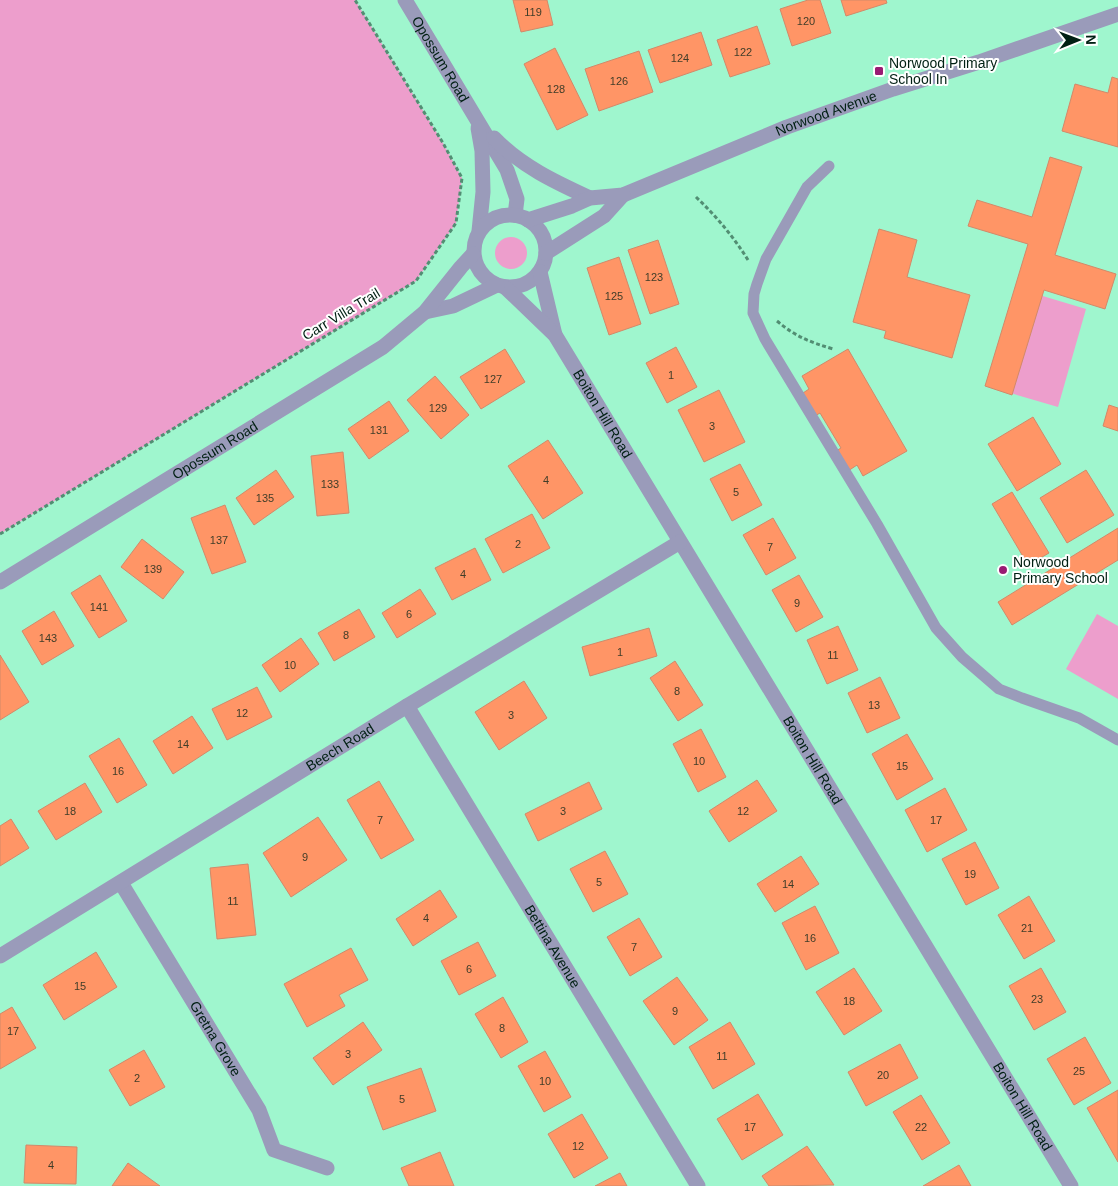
<svg xmlns="http://www.w3.org/2000/svg" width="1118" height="1186" viewBox="0 0 1118 1186" font-family="Arial,sans-serif">
<rect width="100%" height="100%" fill="#9ff6ce"/>
<g fill="#ed9ecc">
<path d="M0 0H355L443 143 462 178 456 223 416 281 0 534Z"/>
<circle cx="511" cy="253" r="16"/>
<path d="M1036 294 1086 309 1058 407 1007 392Z"/>
<path d="M1097 614 1118 626V699L1066 669Z"/>
</g>
<g fill="#ff9566" stroke="#d28969">
<path d="M513 0H547L553 25 521 32Z"/>
<path d="M808 0H820L831 33 792 46 780 9Z"/>
<path d="M841 0H886L887 3 846 16Z"/>
<path d="M757 26 770 64 730 77 717 40Z"/>
<path d="M701 32 712 65 660 83 648 50Z"/>
<path d="M555 48 588 115 557 130 524 64Z"/>
<path d="M639 51 653 92 599 111 585 69Z"/>
<path d="M1112 77 1118 79V147L1062 131 1075 84 1108 93Z"/>
<path d="M1050 157 1082 167 1055 255 1116 274 1105 309 1044 290 1012 395 985 386 1028 244 968 226 977 200 1032 217Z"/>
<path d="M879 229 917 240 907 277 970 295 952 358 884 338 886 331 853 322Z"/>
<path d="M658 240 679 304 650 314 628 250Z"/>
<path d="M619 257 641 324 609 335 587 268Z"/>
<path d="M676 347 697 387 667 403 646 363Z"/>
<path d="M505 349 525 382 481 409 460 377Z"/>
<path d="M848 349 907 451 863 476 857 465 848 471 836 451 841 448 820 413 813 417 800 395 809 389 802 376Z"/>
<path d="M435 376 469 415 441 439 407 400Z"/>
<path d="M719 390 745 442 704 462 678 410Z"/>
<path d="M389 401 409 431 369 459 348 429Z"/>
<path d="M1109 405 1118 408V431L1103 426Z"/>
<path d="M1033 417 1061 464 1017 491 988 444Z"/>
<path d="M548 440 583 493 543 519 508 466Z"/>
<path d="M343 452 349 513 317 516 311 456Z"/>
<path d="M740 464 762 505 732 521 710 479Z"/>
<path d="M276 470 294 497 254 525 236 498Z"/>
<path d="M1086 470 1114 515 1067 543 1040 498Z"/>
<path d="M1012 492 1049 553 1028 565 992 504Z"/>
<path d="M225 505 246 562 212 574 191 518Z"/>
<path d="M532 514 550 548 503 573 485 539Z"/>
<path d="M773 518 796 558 766 575 743 535Z"/>
<path d="M1118 528V560L1012 625 998 602Z"/>
<path d="M142 539 184 572 163 599 121 567Z"/>
<path d="M475 548 491 580 452 600 435 568Z"/>
<path d="M100 575 127 621 99 638 71 593Z"/>
<path d="M799 575 823 617 796 632 772 590Z"/>
<path d="M420 589 436 614 397 638 382 613Z"/>
<path d="M359 609 375 637 334 661 318 633Z"/>
<path d="M54 611 74 646 42 665 22 631Z"/>
<path d="M838 626 858 670 827 684 807 640Z"/>
<path d="M649 628 657 656 590 676 582 647Z"/>
<path d="M301 638 319 664 280 692 262 665Z"/>
<path d="M0 655 29 702 0 720Z"/>
<path d="M675 661 703 705 678 721 650 678Z"/>
<path d="M880 677 900 718 867 733 848 693Z"/>
<path d="M524 681 547 718 499 750 475 712Z"/>
<path d="M257 687 272 717 227 740 212 709Z"/>
<path d="M192 716 213 748 173 774 153 741Z"/>
<path d="M701 729 726 777 698 792 673 744Z"/>
<path d="M907 734 933 779 897 800 872 754Z"/>
<path d="M119 738 147 785 117 803 89 756Z"/>
<path d="M757 780 777 811 729 842 709 811Z"/>
<path d="M379 781 414 840 381 859 347 800Z"/>
<path d="M589 782 602 809 538 841 525 814Z"/>
<path d="M85 783 102 812 56 840 38 811Z"/>
<path d="M945 788 967 830 927 852 905 810Z"/>
<path d="M318 817 347 860 291 897 263 853Z"/>
<path d="M11 819 29 848 0 866V826Z"/>
<path d="M975 842 999 888 966 905 942 859Z"/>
<path d="M605 851 628 894 593 912 570 869Z"/>
<path d="M801 856 819 884 775 912 757 884Z"/>
<path d="M248 864 256 935 217 939 210 868Z"/>
<path d="M440 890 457 917 413 946 396 919Z"/>
<path d="M1029 896 1055 941 1024 959 998 915Z"/>
<path d="M815 906 839 953 806 970 782 923Z"/>
<path d="M639 918 662 957 630 976 607 937Z"/>
<path d="M478 942 496 976 459 995 441 961Z"/>
<path d="M351 948 368 980 339 995 345 1006 307 1027 284 984Z"/>
<path d="M96 952 117 987 64 1020 43 985Z"/>
<path d="M854 968 882 1011 844 1035 816 992Z"/>
<path d="M1041 968 1066 1012 1034 1030 1009 986Z"/>
<path d="M677 977 708 1020 674 1045 643 1001Z"/>
<path d="M503 997 528 1042 501 1058 475 1014Z"/>
<path d="M12 1007 36 1048 0 1069V1014Z"/>
<path d="M363 1022 382 1050 333 1085 313 1058Z"/>
<path d="M730 1022 755 1064 713 1089 689 1047Z"/>
<path d="M1085 1037 1111 1083 1074 1105 1047 1059Z"/>
<path d="M900 1044 918 1078 866 1106 848 1072Z"/>
<path d="M144 1050 165 1087 130 1106 109 1070Z"/>
<path d="M545 1051 571 1097 544 1112 518 1066Z"/>
<path d="M421 1068 436 1111 383 1130 367 1087Z"/>
<path d="M1118 1090V1162L1087 1108Z"/>
<path d="M758 1094 783 1135 742 1160 717 1119Z"/>
<path d="M921 1095 950 1143 922 1160 893 1112Z"/>
<path d="M582 1114 608 1158 574 1178 548 1134Z"/>
<path d="M26 1145 77 1147 76 1184 24 1183Z"/>
<path d="M807 1146 834 1185 769 1186 762 1176Z"/>
<path d="M440 1152 454 1186H409L401 1168Z"/>
<path d="M128 1163 160 1186H112Z"/>
<path d="M959 1165 971 1186H923Z"/>
<path d="M620 1173 627 1186H595Z"/>
</g>
<g fill="none" stroke-linecap="round" stroke-linejoin="round">
<g stroke="#528e73" stroke-width="3" stroke-dasharray="4 2.5" stroke-linecap="butt">
<path d="M696 197C716 216 733 236 748 260"/>
<path d="M777 321C796 337 810 342 833 349"/>
<path d="M0 534 416 281 456 223 462 178 443 143 355 0"/>
</g>
<path stroke="#9a9bba" stroke-width="11" d="M829 166 807 187 766 259 757 284 754 294 753 313 765 339 877 524 936 628 962 657 999 689 1022 698 1079 718 1118 740"/>
<g stroke="#9a9bba" stroke-width="15">
<path id="s1" d="M405 0 507 170 517 199 515 215"/>
<path d="M478 128 482 151 483 192 479 231"/>
<path d="M494 138C521 166 555 182 590 198"/>
<circle cx="510" cy="251" r="36"/>
<path id="s2" d="M528 220 572 206 590 198 623 195 787 127 893 89 979 62 1118 14"/>
<path d="M546 253 604 216 623 195"/>
<path d="M540 272 555 335"/>
<path id="s3" d="M506 288 555 335 1071 1186"/>
<path d="M425 312 453 306 497 285"/>
<path id="s4" d="M0 582 383 347 425 312 461 267 473 254"/>
<path id="s5" d="M407 706 698 1186"/>
<path id="s6" d="M121 883 259 1110 274 1150 327 1168"/>
<path id="s7" d="M0 956 407 706 680 542"/>
</g>
</g>
<g fill="#991b73" stroke="#fff" stroke-width="2">
<rect x="874" y="66" width="10" height="10" rx="2.5"/>
<circle cx="1003" cy="570" r="5"/>
</g>
<g text-anchor="middle" stroke-width="4" stroke-linejoin="round" paint-order="stroke">
<g font-size="11" fill="#403d28">
<text x="533" y="16">119</text>
<text x="806" y="25">120</text>
<text x="743" y="56">122</text>
<text x="680" y="62">124</text>
<text x="619" y="85">126</text>
<text x="556" y="93">128</text>
<text x="654" y="281">123</text>
<text x="614" y="300">125</text>
<text x="671" y="379">1</text>
<text x="493" y="383">127</text>
<text x="438" y="412">129</text>
<text x="712" y="430">3</text>
<text x="379" y="434">131</text>
<text x="546" y="484">4</text>
<text x="330" y="488">133</text>
<text x="736" y="496">5</text>
<text x="265" y="502">135</text>
<text x="219" y="544">137</text>
<text x="518" y="548">2</text>
<text x="770" y="551">7</text>
<text x="153" y="573">139</text>
<text x="463" y="578">4</text>
<text x="797" y="607">9</text>
<text x="99" y="611">141</text>
<text x="409" y="618">6</text>
<text x="346" y="639">8</text>
<text x="48" y="642">143</text>
<text x="620" y="656">1</text>
<text x="833" y="659">11</text>
<text x="290" y="669">10</text>
<text x="677" y="695">8</text>
<text x="874" y="709">13</text>
<text x="242" y="717">12</text>
<text x="511" y="719">3</text>
<text x="183" y="748">14</text>
<text x="699" y="765">10</text>
<text x="902" y="770">15</text>
<text x="118" y="775">16</text>
<text x="70" y="815">18</text>
<text x="563" y="815">3</text>
<text x="743" y="815">12</text>
<text x="380" y="824">7</text>
<text x="936" y="824">17</text>
<text x="305" y="861">9</text>
<text x="970" y="878">19</text>
<text x="599" y="886">5</text>
<text x="788" y="888">14</text>
<text x="233" y="905">11</text>
<text x="426" y="922">4</text>
<text x="1027" y="932">21</text>
<text x="810" y="942">16</text>
<text x="634" y="951">7</text>
<text x="469" y="973">6</text>
<text x="80" y="990">15</text>
<text x="1037" y="1003">23</text>
<text x="849" y="1005">18</text>
<text x="675" y="1015">9</text>
<text x="502" y="1032">8</text>
<text x="13" y="1035">17</text>
<text x="348" y="1058">3</text>
<text x="722" y="1060">11</text>
<text x="1079" y="1075">25</text>
<text x="883" y="1079">20</text>
<text x="137" y="1082">2</text>
<text x="545" y="1085">10</text>
<text x="402" y="1103">5</text>
<text x="750" y="1131">17</text>
<text x="921" y="1131">22</text>
<text x="578" y="1150">12</text>
<text x="51" y="1169">4</text>
</g>
<g font-size="14" fill="#002013" stroke="#fff">
<text dy="5" stroke="none"><textPath href="#s1" startOffset="69">Opossum Road</textPath></text>
<text dy="5" stroke="none"><textPath href="#s2" startOffset="318">Norwood Avenue</textPath></text>
<text transform="translate(341 314) rotate(-31)" y="5">Carr Villa Trail</text>
<text dy="5" stroke="none"><textPath href="#s3" startOffset="160">Boiton Hill Road</textPath></text>
<text dy="5" stroke="none"><textPath href="#s4" startOffset="252">Opossum Road</textPath></text>
<text dy="5" stroke="none"><textPath href="#s7" startOffset="399">Beech Road</textPath></text>
<text dy="5" stroke="none"><textPath href="#s3" startOffset="565">Boiton Hill Road</textPath></text>
<text dy="5" stroke="none"><textPath href="#s5" startOffset="281">Bettina Avenue</textPath></text>
<text dy="5" stroke="none"><textPath href="#s6" startOffset="182">Gretna Grove</textPath></text>
<text dy="5" stroke="none"><textPath href="#s3" startOffset="970">Boiton Hill Road</textPath></text>
</g>
<g font-size="14" fill="#002013" stroke="#fff" text-anchor="start">
<text x="889" y="68">Norwood Primary<tspan x="889" dy="16">School In</tspan></text>
<text x="1013" y="567">Norwood<tspan x="1013" dy="16">Primary School</tspan></text>
</g>
</g>
<g transform="translate(1078 40) rotate(89)" stroke="#ffffff" stroke-width="4" paint-order="stroke">
<path d="M0-4L9 19L0 12L-9 19Z" fill="#002013"/>
<text y="-8" font-size="14" font-weight="bold" text-anchor="middle" fill="#002013">N</text>
</g>
</svg>
